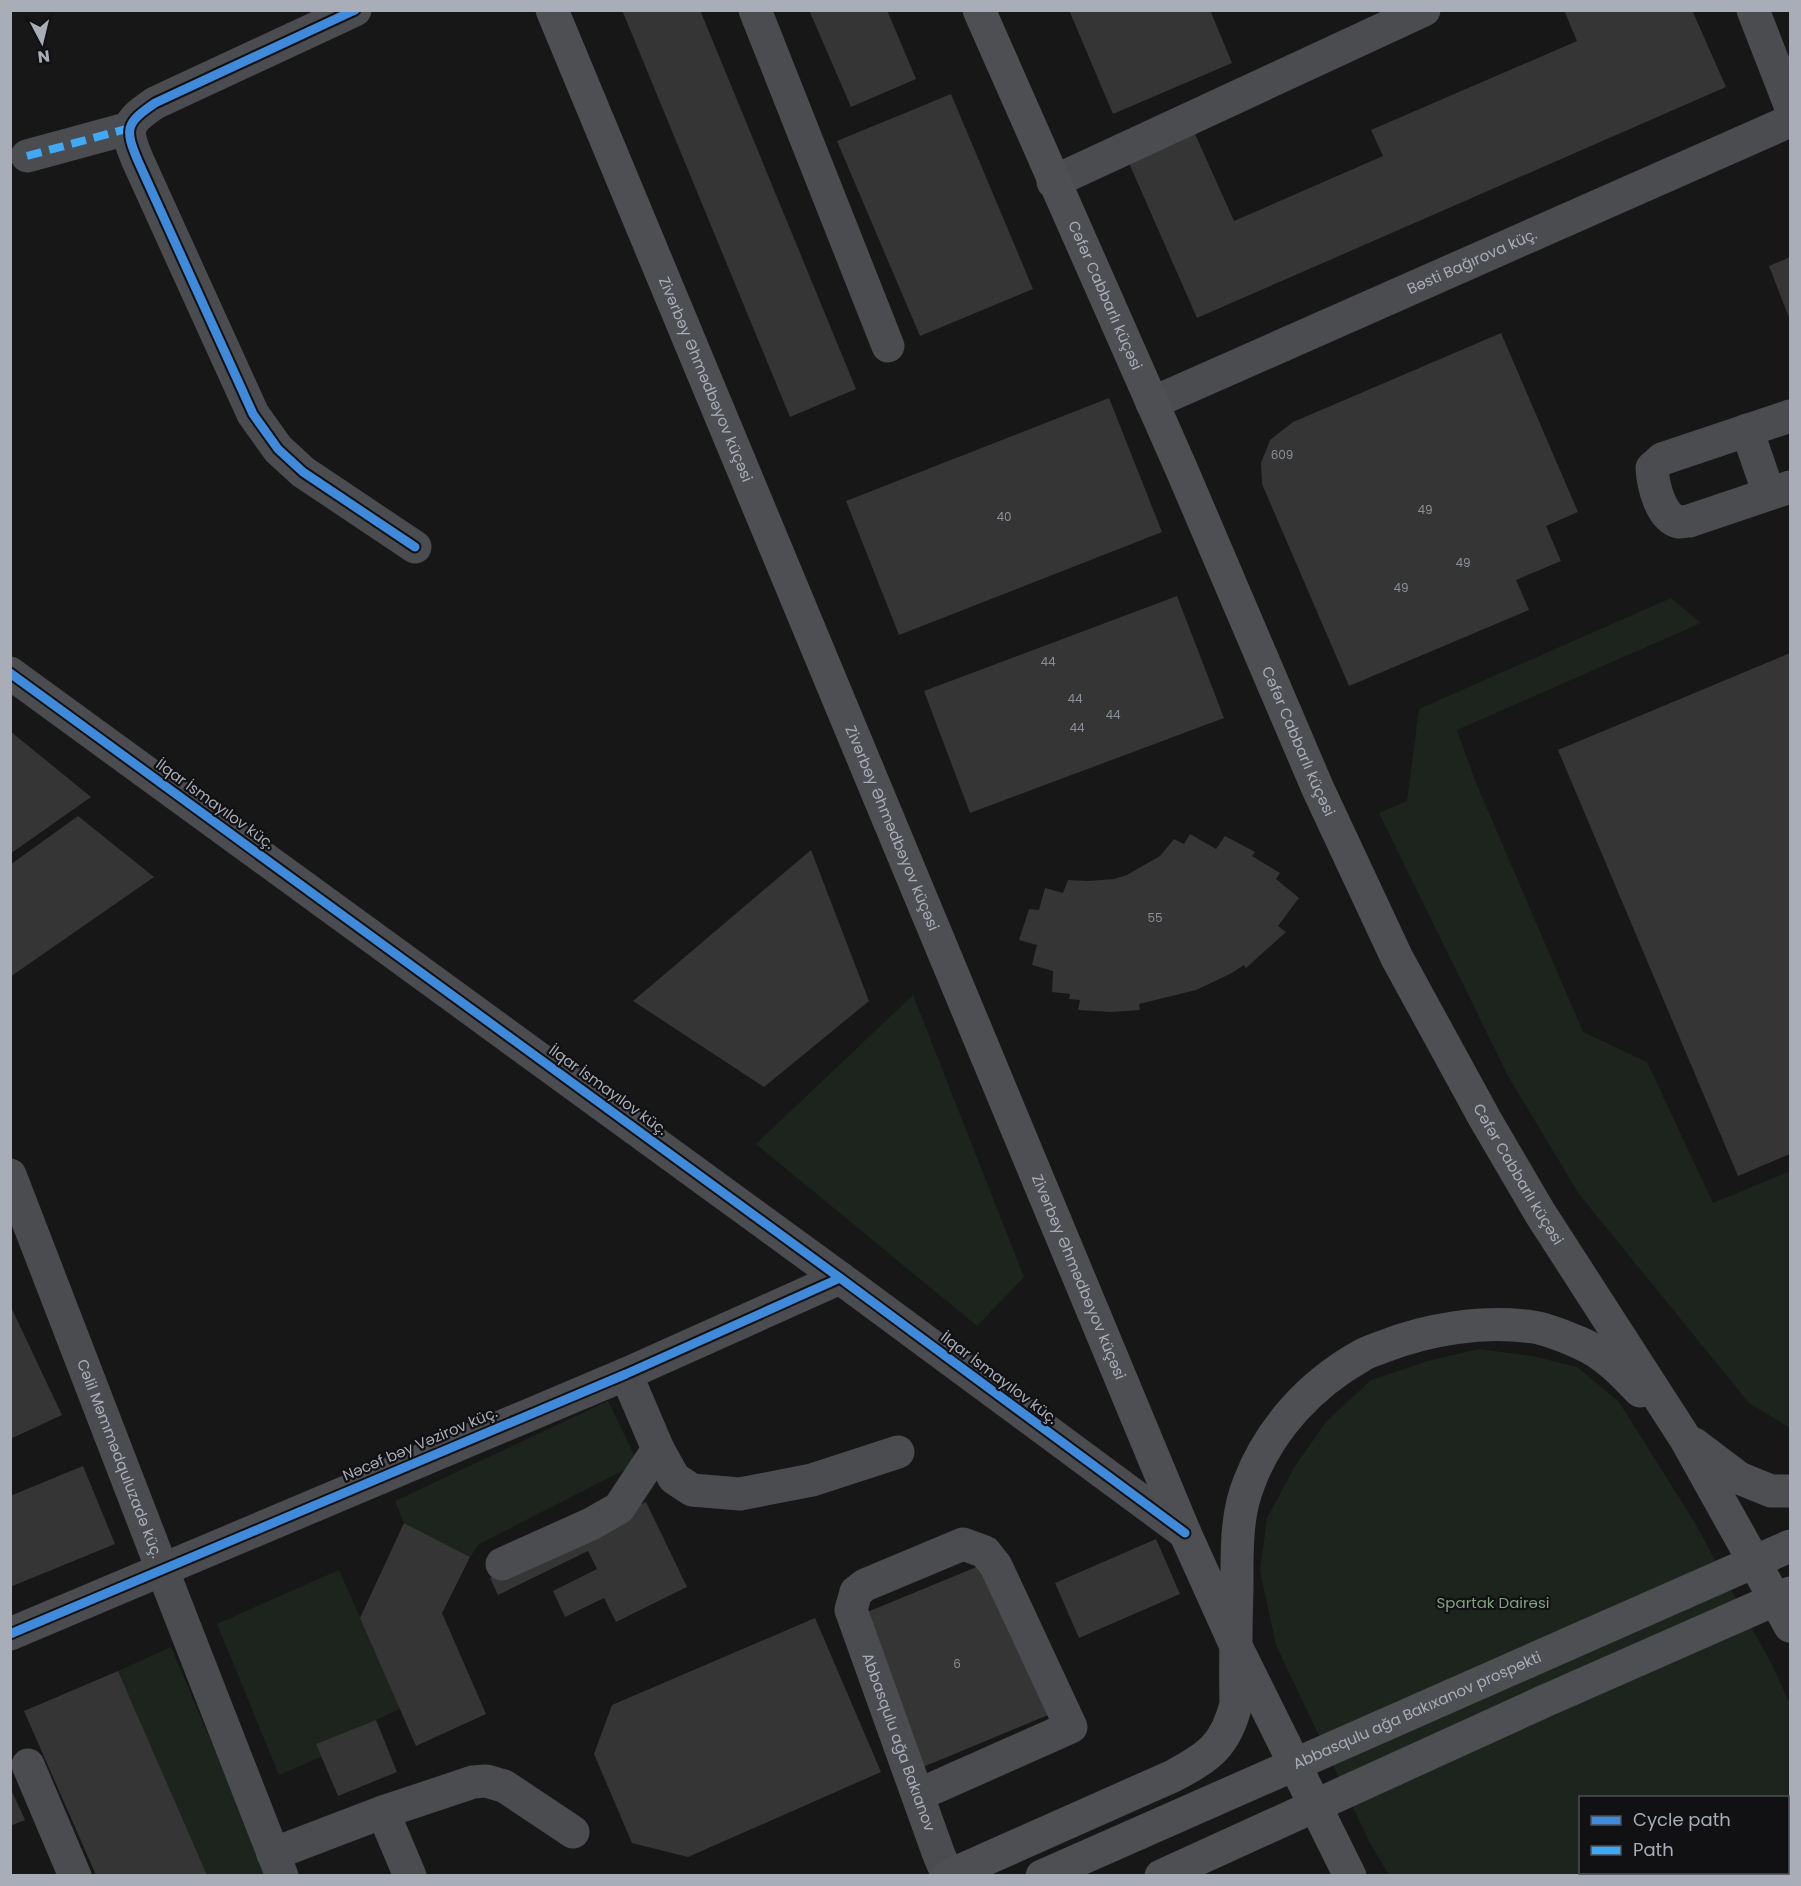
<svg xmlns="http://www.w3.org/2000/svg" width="1801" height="1886" viewBox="0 0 1801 1886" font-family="Poppins,sans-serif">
<rect width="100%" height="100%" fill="#171717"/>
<g fill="#1d241e" fill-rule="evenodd">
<path d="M1671 598 1701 623 1457 730 1474 778 1583 1032 1647 1062 1713 1203 1790 1171V1428L1749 1403 1579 1194 1508 1076 1379 813 1407 801 1419 709Z"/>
<path d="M913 995 1024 1277 977 1326 756 1144Z"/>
<path d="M1479 1349 1532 1356 1577 1367 1619 1402 1695 1523 1772 1665 1790 1704V1875H1389L1369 1841 1276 1645 1260 1571 1267 1518 1295 1466 1326 1422 1371 1380 1428 1361ZM1580 1798H1788V1872H1580Z"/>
<path d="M608 1401 638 1463 479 1544 470 1557 404 1523 395 1501Z"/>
<path d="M339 1570 400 1709 376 1720 316 1744 321 1757 279 1775 217 1624Z"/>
<path d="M171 1647 268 1875H207L118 1671Z"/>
</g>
<g fill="#353536">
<path d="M622 10H700L856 389 790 417Z"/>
<path d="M809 10H887L916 79 851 107Z"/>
<path d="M1069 10H1210L1232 63 1113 114Z"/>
<path d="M1564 10H1692L1726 87 1197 318 1125 154 1191 125 1234 221 1383 156 1371 130 1577 41Z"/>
<path d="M951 94 1033 289 920 336 837 141Z"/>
<path d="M1790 257V320L1769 266Z"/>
<path d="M1501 333 1578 512 1546 526 1561 561 1516 580 1529 610 1349 686 1262 484 1261 463 1270 440 1293 422Z"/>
<path d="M1109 398 1162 532 899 635 846 501Z"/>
<path d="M1177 596 1224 718 970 813 924 691Z"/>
<path d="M1790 653V1154L1738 1176 1558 750Z"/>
<path d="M10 731 91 797 10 854Z"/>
<path d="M78 816 154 877 10 977V865Z"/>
<path d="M1190 834 1216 849 1225 836 1255 852 1252 856 1280 873 1276 879 1299 898 1278 926 1286 932 1246 968 1244 965 1230 974 1196 990 1139 1004 1140 1010 1111 1012 1078 1010 1080 1000 1069 999 1070 994 1052 992 1053 971 1032 965 1037 945 1019 940 1029 909 1039 910 1045 888 1063 893 1068 880 1088 881 1114 879 1127 875 1160 856 1174 839 1184 844Z"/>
<path d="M811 850 869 1001 764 1087 633 1001Z"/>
<path d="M10 1305 62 1415 10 1439Z"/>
<path d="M83 1466 115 1544 10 1587V1496Z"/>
<path d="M646 1502 687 1587 616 1622 604 1598 565 1617 553 1591 597 1569 588 1551 498 1595 490 1578Z"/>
<path d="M404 1523 470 1557 442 1613 486 1714 416 1746 360 1618Z"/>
<path d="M1156 1539 1180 1594 1079 1638 1055 1583Z"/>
<path d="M991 1561 1053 1713 923 1767 860 1615Z"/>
<path d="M815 1618 881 1772 688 1857 632 1843 594 1754 612 1705Z"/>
<path d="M118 1671 207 1875H96L24 1711Z"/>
<path d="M376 1720 397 1772 338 1796 316 1744Z"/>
<path d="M10 1787 25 1820 10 1826Z"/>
</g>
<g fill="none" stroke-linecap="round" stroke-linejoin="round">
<g stroke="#4b4c50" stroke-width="33">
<path d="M355 10 155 103C126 123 124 128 138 161L253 414 278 449 303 472 415 547"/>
<path d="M755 10 888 346"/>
<path d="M1753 10 1790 105"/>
<path d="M27 156 130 128"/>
<path d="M1053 182 1424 10"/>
<path id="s1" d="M1152 403 1790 121"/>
<path d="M1790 416 1662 459 1652 468C1653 484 1660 518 1679 522 1683 522 1686 521 1689 521L1790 487"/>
<path d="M1747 430 1769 494"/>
<path d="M10 673 840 1278 1185 1533"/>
<path id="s2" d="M10 1175 162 1569 282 1876"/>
<path d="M626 1374 658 1449 674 1478 692 1490 740 1494 812 1480 898 1452"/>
<path d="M502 1564 591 1524 619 1508 658 1449"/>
<path d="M10 1634 626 1374 840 1278"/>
<path d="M28 1765 75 1876"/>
<path id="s3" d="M918 1795 1071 1727 996 1566 985 1552 963 1544 865 1585 856 1592 851 1610 939 1855 948 1876"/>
<path d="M383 1812 410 1876"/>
<path d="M273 1854 383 1812 473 1782 486 1781 504 1786 573 1832"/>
</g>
<g stroke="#4d4f52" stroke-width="33">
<path id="s4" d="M552 10 1185 1533 1235 1644 1350 1876"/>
<path id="s5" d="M979 10 1181 468 1318 789 1397 958 1485 1119 1540 1213 1685 1438 1790 1626"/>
<path d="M1694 1444 1739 1478 1771 1491H1790"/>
<path d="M948 1876 1173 1776C1209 1757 1226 1745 1236 1704 1235 1665 1236 1625 1237 1586 1237 1552 1236 1514 1249 1483 1269 1429 1311 1384 1361 1356 1367 1352 1375 1350 1382 1347 1428 1329 1483 1320 1533 1327 1548 1329 1566 1337 1580 1343 1604 1353 1623 1373 1640 1391"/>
</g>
<g stroke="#4d4f52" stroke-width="33">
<path id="s6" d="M1042 1876 1790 1546"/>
<path d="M1161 1876 1547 1700 1790 1593"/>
</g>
<path stroke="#3fa9f5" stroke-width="8" stroke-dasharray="15 8" stroke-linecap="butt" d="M27 156 130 128"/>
<defs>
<g id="cycleway">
<path d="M355 10 155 103C126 123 124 128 138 161L253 414 278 449 303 472 415 547"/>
<path d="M10 673 840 1278 1185 1533"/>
<path d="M10 1634 626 1374 840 1278"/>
</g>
</defs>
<use href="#cycleway" stroke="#111113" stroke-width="13"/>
<use href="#cycleway" stroke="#408adc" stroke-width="9"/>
</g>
<g text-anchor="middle" stroke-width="4.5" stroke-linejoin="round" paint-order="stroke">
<g font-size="12" fill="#8b8f98">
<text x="1282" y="459">609</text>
<text x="1425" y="514">49</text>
<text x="1004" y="521">40</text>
<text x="1463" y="567">49</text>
<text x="1401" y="592">49</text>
<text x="1048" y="666">44</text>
<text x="1075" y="703">44</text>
<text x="1113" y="719">44</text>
<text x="1077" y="732">44</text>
<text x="1155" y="922">55</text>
<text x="957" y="1668">6</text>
</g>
<g font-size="15" fill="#a8adb8" stroke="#111113">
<text dy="5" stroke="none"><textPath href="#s1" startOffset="350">Bəsti Bağırova küç.</textPath></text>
<text dy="5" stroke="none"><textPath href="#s5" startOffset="312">Cəfər Cabbarlı küçəsi</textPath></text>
<text dy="5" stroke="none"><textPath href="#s4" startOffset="400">Zivərbəy Əhmədbəyov küçəsi</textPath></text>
<text dy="5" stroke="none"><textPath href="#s5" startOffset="798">Cəfər Cabbarlı küçəsi</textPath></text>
<text transform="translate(215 804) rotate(36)" y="5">İlqar İsmayılov küç.</text>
<text dy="5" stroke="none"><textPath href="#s4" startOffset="886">Zivərbəy Əhmədbəyov küçəsi</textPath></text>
<text transform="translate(608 1090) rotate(36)" y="5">İlqar İsmayılov küç.</text>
<text dy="5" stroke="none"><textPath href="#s5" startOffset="1284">Cəfər Cabbarlı küçəsi</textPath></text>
<text dy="5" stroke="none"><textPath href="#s4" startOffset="1372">Zivərbəy Əhmədbəyov küçəsi</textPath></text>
<text transform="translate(999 1378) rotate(37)" y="5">İlqar İsmayılov küç.</text>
<text transform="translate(420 1444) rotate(-23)" y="5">Nəcəf bəy Vəzirov küç.</text>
<text dy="5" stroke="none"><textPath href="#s2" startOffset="304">Cəlil Məmmədquluzadə küç.</textPath></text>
<text dy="5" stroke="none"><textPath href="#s6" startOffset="410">Abbasqulu ağa Bakıxanov prospekti</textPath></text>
<text dy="5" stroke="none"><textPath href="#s3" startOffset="663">Abbasqulu ağa Bakıanov</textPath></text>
</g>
<g font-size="15" fill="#7fa381" stroke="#111113">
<text x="1493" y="1608">Spartak Dairəsi</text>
</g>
</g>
<rect width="1801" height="1886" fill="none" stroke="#a8adb8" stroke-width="24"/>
<rect x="1579" y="1796" width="210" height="78" fill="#111113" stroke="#4d4f55" stroke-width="1.5"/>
<rect x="1591" y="1816" width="30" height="9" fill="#408adc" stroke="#4d4f55" stroke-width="1.5"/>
<text x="1633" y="1826" font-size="18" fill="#a8adb8">Cycle path</text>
<rect x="1591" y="1846" width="30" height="9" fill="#3fa9f5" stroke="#4d4f55" stroke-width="1.5"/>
<text x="1633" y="1856" font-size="18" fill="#a8adb8">Path</text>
<g transform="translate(42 42) rotate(173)" stroke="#111113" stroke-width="4.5" paint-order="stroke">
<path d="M0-4.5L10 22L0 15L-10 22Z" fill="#a8adb8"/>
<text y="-9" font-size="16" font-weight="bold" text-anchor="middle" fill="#a8adb8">N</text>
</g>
</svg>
